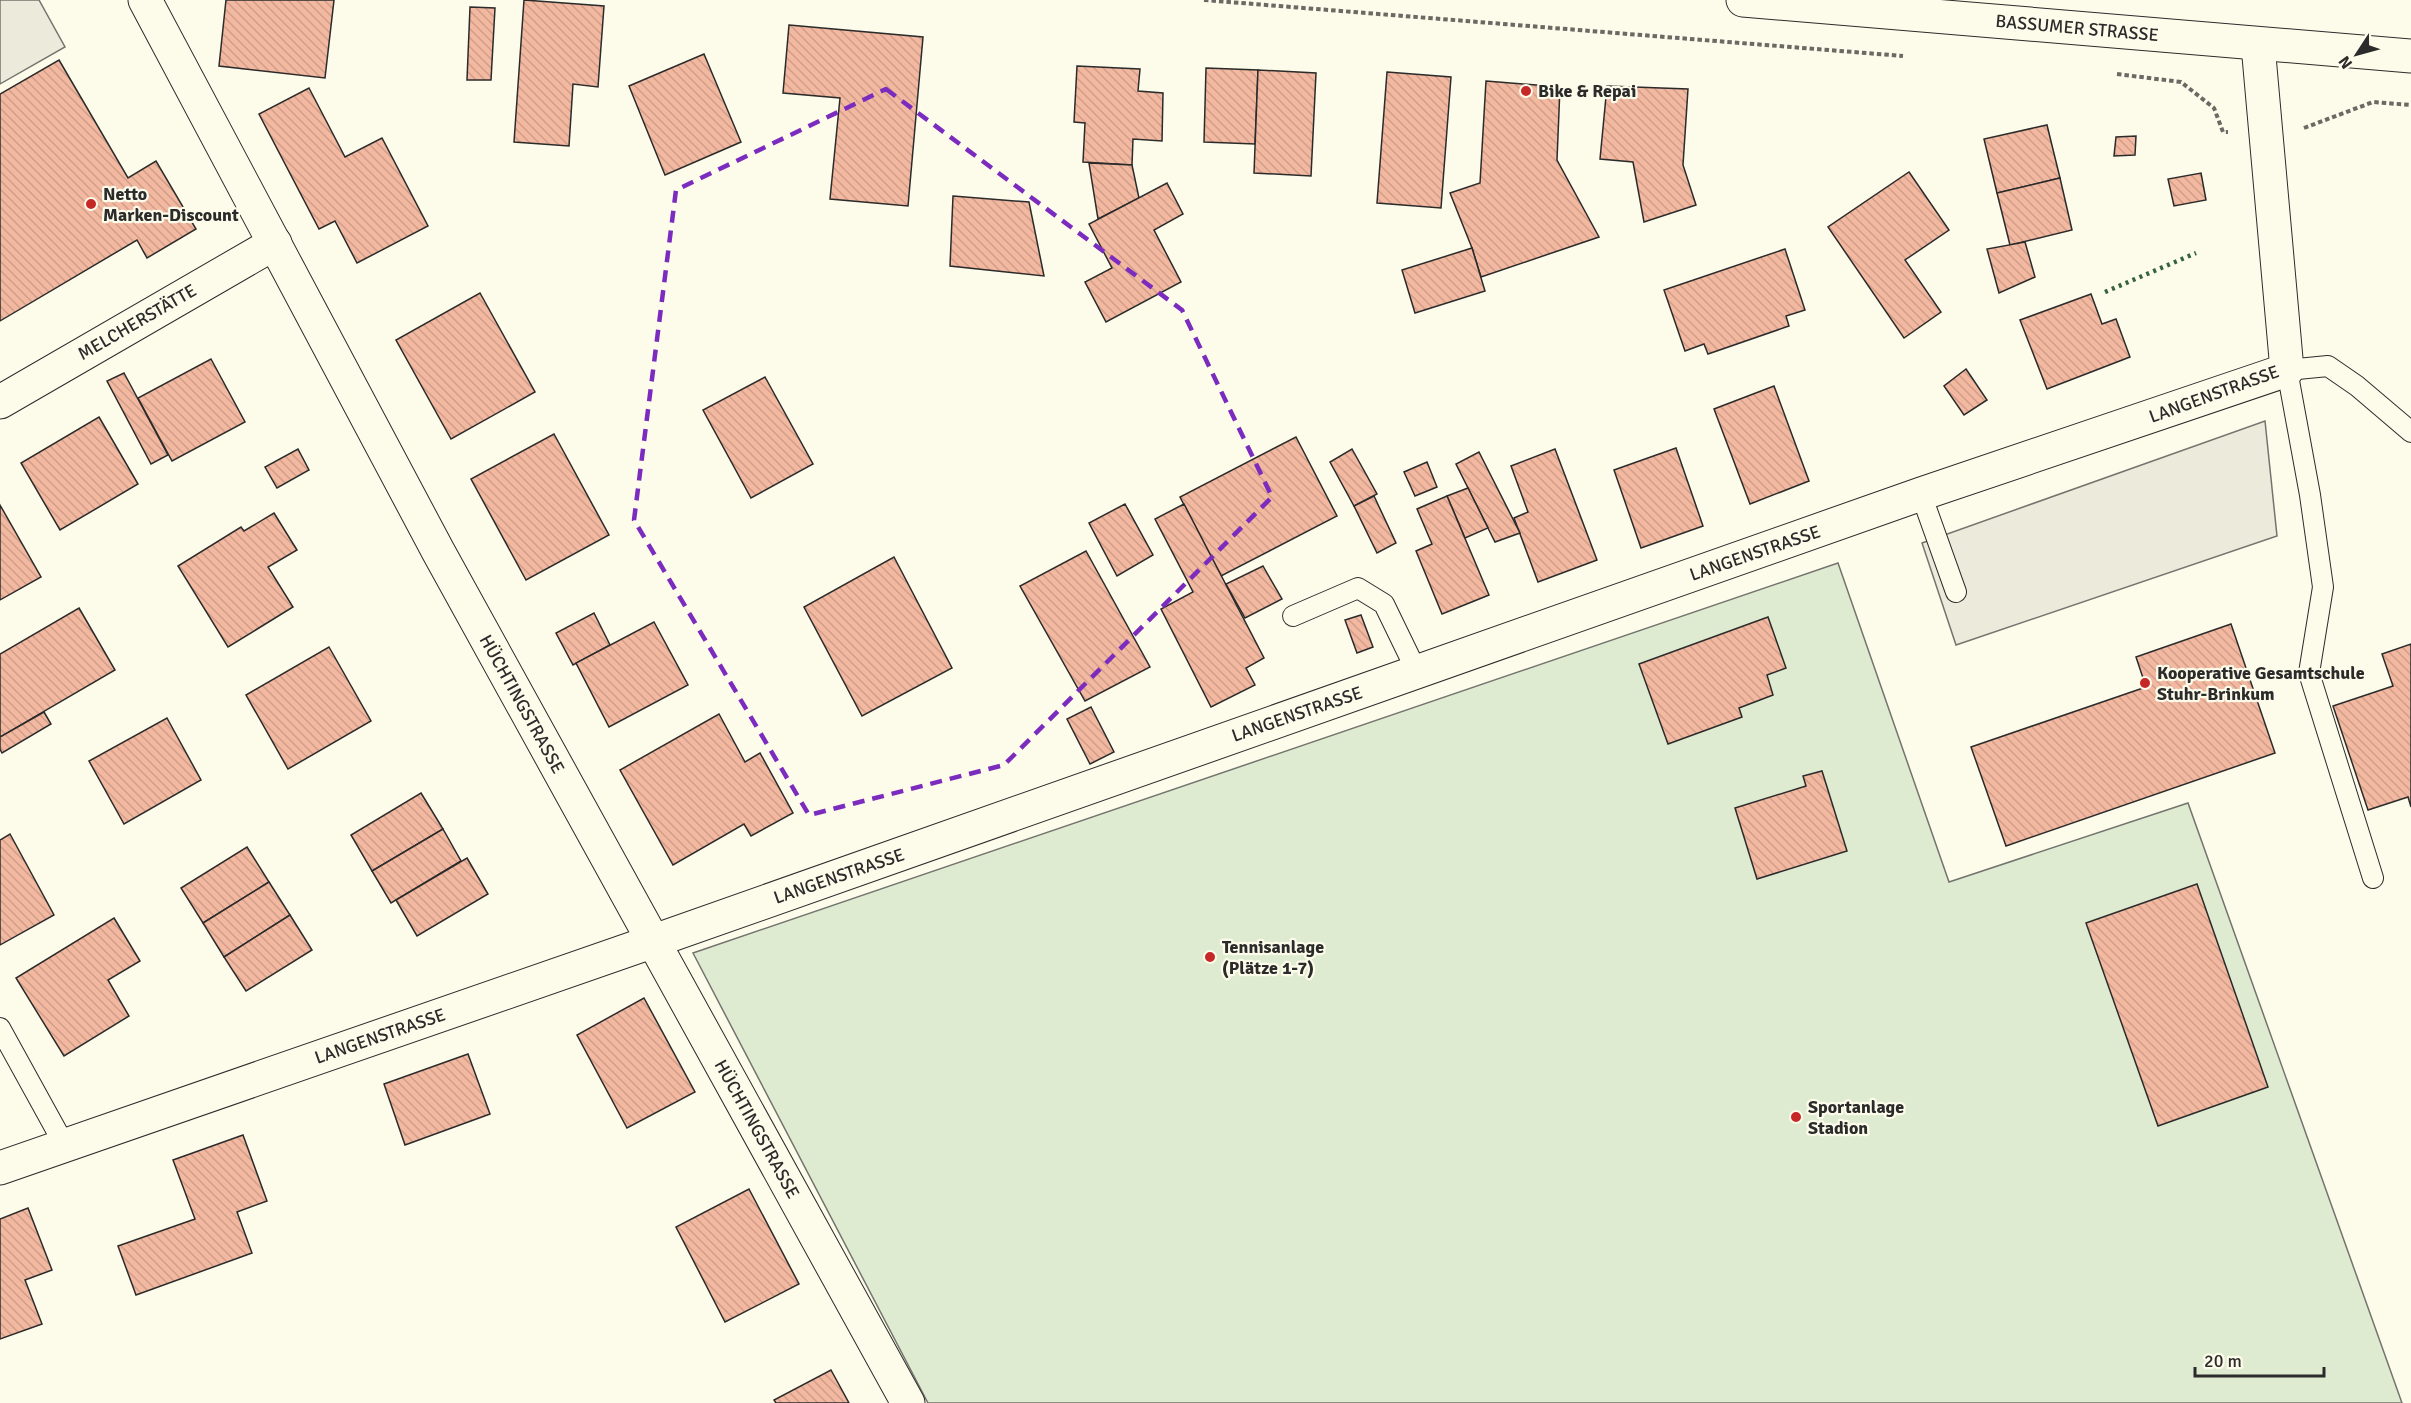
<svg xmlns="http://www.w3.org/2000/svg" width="2411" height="1403" viewBox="0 0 2411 1403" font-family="Signika,sans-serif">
<defs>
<pattern id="building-back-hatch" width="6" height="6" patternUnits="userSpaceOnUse" patternTransform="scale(1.5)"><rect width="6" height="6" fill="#f2b8a0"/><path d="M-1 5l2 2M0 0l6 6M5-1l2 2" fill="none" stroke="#d09e8a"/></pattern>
</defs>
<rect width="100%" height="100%" fill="#fdfbea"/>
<path fill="#deebd1" stroke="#74746e" stroke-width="1.5" d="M1838 563 1949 882 2188 803 2402 1403H928L693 953Z"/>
<g fill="#eceadb" stroke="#74746e" stroke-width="1.5">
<path d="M0 0H39L65 47 0 84Z"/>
<path d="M2265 421 2277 536 1956 645 1922 543Z"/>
</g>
<g fill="url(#building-back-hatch)" stroke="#2b2b2b" stroke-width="1.5">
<path d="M226 0H334L325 78 219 66Z"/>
<path d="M524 0 604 6 598 87 573 84 569 146 514 142Z"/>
<path d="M470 7 495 8 491 80H467Z"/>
<path d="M789 25 923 37 908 206 830 199 840 98 783 93Z"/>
<path d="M704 54 741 142 665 175 629 86Z"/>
<path d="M59 60 128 178 156 161 196 229 147 258 137 240 0 321V94Z"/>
<path d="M1077 66 1140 69 1138 91 1163 93 1162 141 1133 139 1132 165 1083 162 1085 123 1074 122Z"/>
<path d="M1206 68 1258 70 1255 144 1204 142Z"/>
<path d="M1258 70 1316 73 1311 176 1254 173Z"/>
<path d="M1387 72 1451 77 1441 208 1377 203Z"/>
<path d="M1486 81 1560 87 1557 160 1599 237 1481 277 1472 248 1450 193 1480 183Z"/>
<path d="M1607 86 1688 89 1683 165 1696 205 1644 222 1633 162 1600 159Z"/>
<path d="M309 88 345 157 382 138 428 226 357 263 335 221 319 229 259 114Z"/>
<path d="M2047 125 2060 178 1997 193 1984 139Z"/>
<path d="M2136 136 2135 155 2114 156 2116 137Z"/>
<path d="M1089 163 1132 165 1139 198 1098 219Z"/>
<path d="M1909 172 1949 230 1905 260 1941 312 1904 338 1828 227Z"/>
<path d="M2201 173 2206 200 2174 206 2168 179Z"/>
<path d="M2060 178 2072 230 2010 245 1997 193Z"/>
<path d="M1167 183 1183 214 1154 230 1181 282 1106 322 1085 282 1112 268 1089 224Z"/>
<path d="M953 196 1029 202 1044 276 950 266Z"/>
<path d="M2025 242 2035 277 1999 293 1987 249Z"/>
<path d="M1472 248 1485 291 1415 313 1402 270Z"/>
<path d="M1785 249 1805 310 1786 316 1789 326 1708 354 1704 344 1685 351 1664 290Z"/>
<path d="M480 293 535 392 451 439 396 340Z"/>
<path d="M2091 294 2102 324 2116 319 2130 357 2047 389 2020 320Z"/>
<path d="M211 359 245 422 172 461 138 398Z"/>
<path d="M1966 369 1987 400 1964 415 1944 386Z"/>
<path d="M124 373 168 455 151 464 107 381Z"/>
<path d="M765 377 813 464 751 498 703 410Z"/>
<path d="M1774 386 1809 481 1750 504 1714 409Z"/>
<path d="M99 417 138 484 60 530 21 463Z"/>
<path d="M554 434 609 535 526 580 471 479Z"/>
<path d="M1296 437 1337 516 1221 576 1180 497Z"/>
<path d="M1676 448 1703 526 1641 548 1614 470Z"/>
<path d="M298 449 309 470 277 488 265 467Z"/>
<path d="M1352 449 1377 494 1354 506 1330 462Z"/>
<path d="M1555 449 1597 560 1538 582 1514 518 1528 512 1511 466Z"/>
<path d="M1479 452 1520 533 1495 542 1456 464Z"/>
<path d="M1427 462 1437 487 1415 496 1404 472Z"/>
<path d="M1468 488 1488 528 1465 538 1447 496Z"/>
<path d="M1374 496 1396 543 1377 553 1354 506Z"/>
<path d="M1447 496 1489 595 1442 614 1416 551 1432 544 1417 509Z"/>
<path d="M1125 504 1153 555 1117 576 1089 523Z"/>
<path d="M1184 504 1264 658 1246 668 1255 685 1211 707 1161 609 1193 592 1155 519Z"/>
<path d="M0 505 41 577 0 600Z"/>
<path d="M274 513 297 550 268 567 293 607 228 647 178 566 241 527 244 531Z"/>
<path d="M1086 551 1150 667 1085 701 1020 586Z"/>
<path d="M894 557 952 668 862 716 804 607Z"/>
<path d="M1263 566 1282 599 1245 618 1226 584Z"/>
<path d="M79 608 115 670 0 737V654Z"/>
<path d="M594 613 610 645 573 665 556 633Z"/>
<path d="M1361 615 1373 647 1357 653 1345 620Z"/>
<path d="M1768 617 1786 668 1767 675 1773 695 1739 708 1742 717 1668 744 1639 664Z"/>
<path d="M654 622 688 685 609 727 576 663Z"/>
<path d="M2231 624 2275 753 2006 846 1971 747 2146 687 2136 657Z"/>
<path d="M2411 644V807L2408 797 2368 810 2333 706 2393 686 2382 654Z"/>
<path d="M329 647 371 721 288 769 246 695Z"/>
<path d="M1091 707 1114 752 1090 764 1067 719Z"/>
<path d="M44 712 51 724 2 753 0 749V737Z"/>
<path d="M719 714 745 762 760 753 793 813 751 836 744 824 673 865 620 770Z"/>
<path d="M167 718 201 780 124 824 89 761Z"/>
<path d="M1822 771 1847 851 1757 879 1735 808 1806 786 1803 776Z"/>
<path d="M421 793 443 829 372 871 351 835Z"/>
<path d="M443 829 461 861 391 903 372 871Z"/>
<path d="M10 834 54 915 0 945V840Z"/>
<path d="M247 847 269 882 203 923 181 888Z"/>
<path d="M467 858 488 894 417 936 396 900Z"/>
<path d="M269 882 290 915 224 957 203 923Z"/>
<path d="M2197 884 2268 1087 2158 1126 2086 923Z"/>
<path d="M290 915 312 950 246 991 224 957Z"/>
<path d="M114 918 140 961 108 980 129 1016 64 1056 16 978Z"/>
<path d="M644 998 695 1092 627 1128 577 1035Z"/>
<path d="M468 1054 490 1114 405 1145 384 1084Z"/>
<path d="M243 1135 267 1201 237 1212 252 1253 136 1295 118 1246 195 1219 173 1160Z"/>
<path d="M749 1189 799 1284 725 1322 676 1227Z"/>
<path d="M28 1208 52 1270 25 1280 42 1324 0 1339V1219Z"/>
<path d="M831 1370 849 1403H776L774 1400Z"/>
</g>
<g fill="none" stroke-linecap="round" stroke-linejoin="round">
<defs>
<g id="lane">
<path d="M1921 494 1956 592"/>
<path d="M1293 616 1358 588 1384 604 1417 672"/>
<path d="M2373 878 2309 673 2323 587 2310 495 2287 370 2328 366 2357 386 2411 432"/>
<path d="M0 1028 65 1146"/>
</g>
<g id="street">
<path d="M145 0 438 551 908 1403"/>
<path d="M0 402 275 243"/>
<path d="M0 1168 654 941 1921 494 2287 370 2258 45"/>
</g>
<path id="secondary" d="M1743 0 2411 56"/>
</defs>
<use href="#lane" stroke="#2b2b2b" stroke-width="22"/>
<use href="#street" stroke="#2b2b2b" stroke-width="35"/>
<use href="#secondary" stroke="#2b2b2b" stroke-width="35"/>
<g stroke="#6a6964" stroke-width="4" stroke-dasharray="4.5 3" stroke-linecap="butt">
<path d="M1204 0 1903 56"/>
<path d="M2117 74 2181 82 2214 108 2223 132H2228"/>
<path d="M2304 128 2373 102 2411 105"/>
</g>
<use href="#lane" stroke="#fdfbea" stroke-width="20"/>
<use href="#street" stroke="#fdfbea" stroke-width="33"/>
<use href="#secondary" stroke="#fdfbea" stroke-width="33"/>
<path stroke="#34623c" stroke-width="4.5" stroke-dasharray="3 4.5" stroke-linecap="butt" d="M2105 292 2196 253"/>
</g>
<path fill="none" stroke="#7b2cbf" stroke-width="4.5" stroke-dasharray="12 8" stroke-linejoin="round" d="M886 89 1182 310 1272 497 1004 765 809 815 634 520 676 190Z"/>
<g fill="#c62828" stroke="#fdfbea" stroke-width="2">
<circle cx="1526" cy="91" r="6"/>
<circle cx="91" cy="204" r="6"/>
<circle cx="2145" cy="683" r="6"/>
<circle cx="1210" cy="957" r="6"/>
<circle cx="1796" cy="1117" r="6"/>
</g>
<g text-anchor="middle" stroke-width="4.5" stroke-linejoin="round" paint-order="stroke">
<g font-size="18" fill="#2b2b2b" stroke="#fdfbea">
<text transform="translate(2077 28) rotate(5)" y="6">BASSUMER STRASSE</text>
<text transform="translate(137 322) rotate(-30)" y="6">MELCHERSTÄTTE</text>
<text transform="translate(2214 394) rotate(-20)" y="6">LANGENSTRASSE</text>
<text transform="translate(1755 553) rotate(-19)" y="6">LANGENSTRASSE</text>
<text transform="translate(522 704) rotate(61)" y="6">HÜCHTINGSTRASSE</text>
<text transform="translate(1297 714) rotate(-19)" y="6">LANGENSTRASSE</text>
<text transform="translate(839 876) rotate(-19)" y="6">LANGENSTRASSE</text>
<text transform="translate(380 1036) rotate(-19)" y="6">LANGENSTRASSE</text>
<text transform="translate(757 1129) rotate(61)" y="6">HÜCHTINGSTRASSE</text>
</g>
<g font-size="18" font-weight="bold" fill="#2b2b2b" stroke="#fdfbea" text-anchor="start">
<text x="1538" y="97">Bike &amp; Repai</text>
<text x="103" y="200">Netto<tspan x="103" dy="21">Marken-Discount</tspan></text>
<text x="2157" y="679">Kooperative Gesamtschule<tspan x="2157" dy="21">Stuhr-Brinkum</tspan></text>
<text x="1222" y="953">Tennisanlage<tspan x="1222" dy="21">(Plätze 1-7)</tspan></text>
<text x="1808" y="1113">Sportanlage<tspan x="1808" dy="21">Stadion</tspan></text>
</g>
</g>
<g transform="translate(2357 54) rotate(234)" stroke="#fdfbea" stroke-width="4.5" paint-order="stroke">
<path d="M0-4.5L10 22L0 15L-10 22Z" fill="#2b2b2b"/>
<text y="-9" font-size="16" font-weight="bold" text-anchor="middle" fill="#2b2b2b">N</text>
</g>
<path d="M2195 1367v9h129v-9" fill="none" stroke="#2b2b2b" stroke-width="3"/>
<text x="2204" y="1367" font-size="18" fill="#2b2b2b" stroke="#fdfbea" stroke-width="4.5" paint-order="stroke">20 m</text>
</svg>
